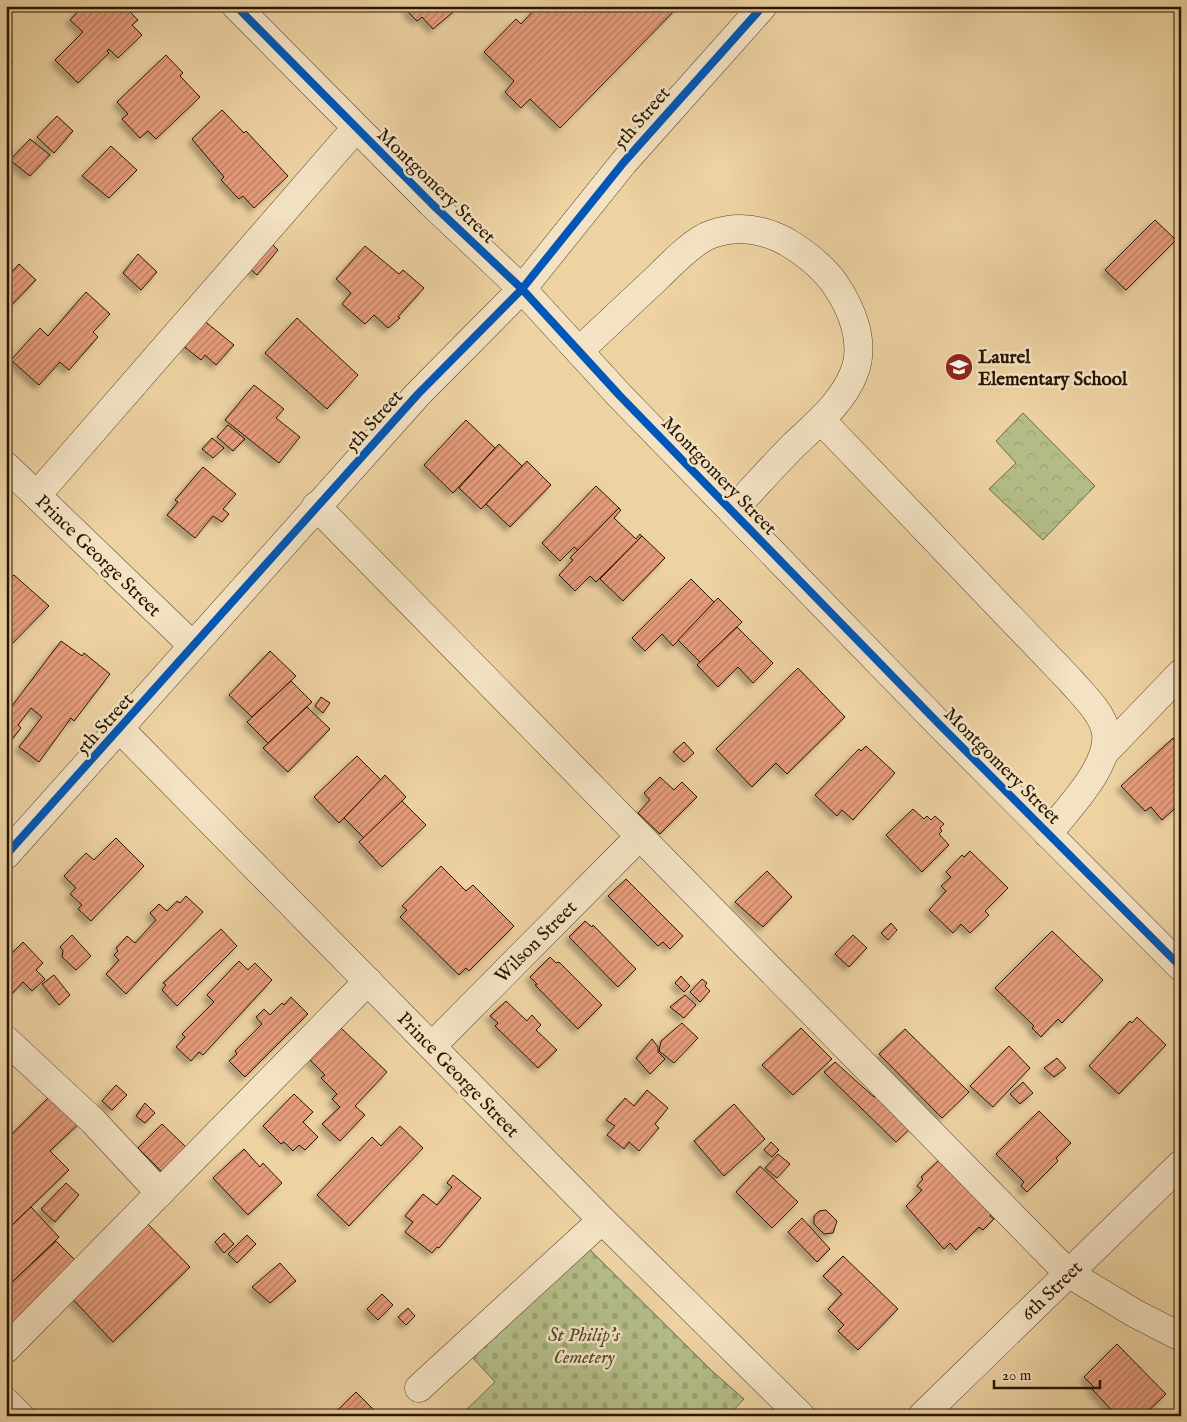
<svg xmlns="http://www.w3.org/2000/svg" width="1187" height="1422" viewBox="0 0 1187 1422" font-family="'IM FELL English',serif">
<defs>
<pattern id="cemetery-stones" width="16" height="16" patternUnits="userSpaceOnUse" patternTransform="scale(1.25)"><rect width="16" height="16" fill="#b4bd88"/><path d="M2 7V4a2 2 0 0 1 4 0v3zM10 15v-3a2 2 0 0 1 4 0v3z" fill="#9ba274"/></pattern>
<pattern id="park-crowns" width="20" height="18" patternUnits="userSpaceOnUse" patternTransform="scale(1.25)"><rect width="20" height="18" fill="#b4bd88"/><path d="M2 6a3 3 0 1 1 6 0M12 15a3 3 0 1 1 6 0" fill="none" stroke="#9ba274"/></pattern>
<pattern id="building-hatch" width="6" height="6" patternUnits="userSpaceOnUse" patternTransform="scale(1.25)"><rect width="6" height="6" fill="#e69c7b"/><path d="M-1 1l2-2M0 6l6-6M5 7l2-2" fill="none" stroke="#ba7e62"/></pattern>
<filter id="shadow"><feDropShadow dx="-4.5" dy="4.5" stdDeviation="2.5" flood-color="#0004"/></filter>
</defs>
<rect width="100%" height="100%" fill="#edd2a2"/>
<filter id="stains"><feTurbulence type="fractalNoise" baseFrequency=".004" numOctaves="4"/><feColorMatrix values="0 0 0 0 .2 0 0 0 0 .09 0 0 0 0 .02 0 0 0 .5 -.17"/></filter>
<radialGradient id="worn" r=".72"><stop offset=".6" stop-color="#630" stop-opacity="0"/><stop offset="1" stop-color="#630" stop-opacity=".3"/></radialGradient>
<path fill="url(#cemetery-stones)" stroke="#6e6944" d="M584 1244 712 1371 744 1399 728 1416H460L495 1382 472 1357Z"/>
<path fill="url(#park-crowns)" stroke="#6e6944" d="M1023 413 1095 486 1043 540 989 489 1016 463 996 441Z"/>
<g fill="url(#building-hatch)" stroke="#281500" filter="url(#shadow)">
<path d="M83 6H124L138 20 132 25 142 35 118 58 109 49 107 51 109 53 78 83 55 60 83 32 70 20Z"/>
<path d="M411 6H458V8L433 29 422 17 417 21 406 10Z"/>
<path d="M538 6H679L560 128 530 99 521 108 505 92 514 81 484 52 516 19 521 24Z"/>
<path d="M166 55 183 73 180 76 200 97 156 139 148 131 140 138 122 119 128 114 117 102Z"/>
<path d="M6 56 13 62 6 68Z"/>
<path d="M222 110 244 133 246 131 288 176 254 208 243 196 239 199 221 180 224 177 192 139Z"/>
<path d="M57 116 73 131 54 153 37 137Z"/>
<path d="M30 139 50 155 30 176 10 160Z"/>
<path d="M111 146 137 170 109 198 82 176Z"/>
<path d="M1155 220 1176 240 1126 290 1105 270Z"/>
<path d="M269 241 278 250 257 275 247 266Z"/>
<path d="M365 246 399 274 403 270 424 288 398 317 400 318 388 328 374 315 365 324 342 304 351 293 336 279Z"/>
<path d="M138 254 157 272 141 290 123 273Z"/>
<path d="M19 264 36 280 6 311V270L10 274Z"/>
<path d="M86 292 110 314 93 332 98 337 69 370 60 362 39 385 11 360 40 328 48 336Z"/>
<path d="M297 318 358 375 327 409 265 353Z"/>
<path d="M202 319 234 345 216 365 205 355 201 360 181 344Z"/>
<path d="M254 385 284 409 276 418 300 437 279 463 225 420Z"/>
<path d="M466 420 495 448 453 493 424 465Z"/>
<path d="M228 425 245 439 233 451 217 437Z"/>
<path d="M212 438 224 448 213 458 202 449Z"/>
<path d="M499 444 522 466 481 509 459 488Z"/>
<path d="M527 461 551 485 510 527 486 504Z"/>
<path d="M203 467 236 494 223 509 229 514 222 522 213 516 195 538 167 515 178 502 175 500Z"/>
<path d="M596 486 619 508 578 550 574 547 560 561 542 543Z"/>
<path d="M619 508 621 510 614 518 636 539 640 534 642 536 596 582 590 576 575 591 559 575 573 560 570 558Z"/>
<path d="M642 536 665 558 623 601 600 579Z"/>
<path d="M14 575 49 606 6 650V583Z"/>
<path d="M691 579 714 602 673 646 662 634 645 651 632 638Z"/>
<path d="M718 598 742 622 700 662 678 640Z"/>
<path d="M737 627 773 663 753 683 738 667 718 687 697 665Z"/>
<path d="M61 641 82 656 84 653 110 674 74 721 71 718 39 762 19 747 42 717 31 708 18 725 21 728 6 747V714Z"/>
<path d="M270 651 296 676 252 717 229 695Z"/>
<path d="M798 668 845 717 787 774 776 763 752 787 716 749Z"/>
<path d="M291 681 312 702 268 743 247 722Z"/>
<path d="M321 697 330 703 323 713 315 706Z"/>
<path d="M307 707 330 729 288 772 263 748Z"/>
<path d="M1173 738 1181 747V803L1162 820 1151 807 1145 811 1121 786Z"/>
<path d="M684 742 694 753 684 762 673 752Z"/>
<path d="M866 746 895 773 853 820 842 810 837 816 815 795 859 749 861 751Z"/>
<path d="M357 756 381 780 339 823 314 797Z"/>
<path d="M385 775 406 797 364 838 344 818Z"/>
<path d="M660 777 674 790 682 782 697 797 660 834 638 813 650 800 644 793Z"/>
<path d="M402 801 426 825 382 867 359 842Z"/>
<path d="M913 809 924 819 927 816 931 820 935 816 944 824 940 828 942 831 939 834 949 845 922 872 886 835Z"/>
<path d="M116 838 144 866 91 921 78 909 82 905 70 894 76 888 64 876 86 853 94 860Z"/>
<path d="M970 851 1008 888 985 911 989 915 970 933 961 924 953 933 929 910 946 891 941 886 951 877 946 872 962 855 964 857Z"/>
<path d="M441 866 466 891 473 885 514 926 469 971 466 968 459 975 400 917 407 910 402 906Z"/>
<path d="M767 871 792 897 763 927 735 902Z"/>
<path d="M626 879 683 936 670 949 663 942 658 946 608 896Z"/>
<path d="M186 896 203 912 126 994 106 974 119 960 114 955 118 951 116 948 127 936 135 943 156 920 150 913 159 904 167 911 177 901 180 903Z"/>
<path d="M585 921 592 927 593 925 636 969 618 987 569 937Z"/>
<path d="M891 923 897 930 888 940 881 933Z"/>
<path d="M221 929 237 946 177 1006 162 990 166 985 163 983Z"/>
<path d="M1052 931 1103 980 1062 1023 1058 1019 1041 1037 1032 1028 1034 1026 995 988Z"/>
<path d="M72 935 91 956 76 970 62 957 63 951 60 947Z"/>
<path d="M853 935 867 948 849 967 835 954Z"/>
<path d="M23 942 43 963 36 970 45 979 32 991 23 982 11 995 6 990V952L10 955Z"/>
<path d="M550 957 556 963 559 962 602 1005 578 1029 535 985 537 984 530 977Z"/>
<path d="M239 961 248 970 255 963 272 980 203 1055 199 1052 191 1061 176 1047 185 1037 182 1034 214 1002 207 995Z"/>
<path d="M54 975 70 995 59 1005 42 984Z"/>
<path d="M681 976 690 986 684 992 675 983Z"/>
<path d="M702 979 707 983 705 986 710 991 700 1002 690 992Z"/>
<path d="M685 995 696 1005 684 1018 670 1007Z"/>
<path d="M291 997 308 1014 245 1077 229 1061 237 1054 235 1051 262 1024 256 1017 264 1009 270 1015 282 1003 284 1005Z"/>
<path d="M506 1001 527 1021 532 1015 541 1025 536 1030 557 1050 538 1068 495 1026 498 1023 490 1016Z"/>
<path d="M1137 1017 1166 1045 1119 1094 1089 1066 1130 1021 1132 1023Z"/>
<path d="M682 1023 698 1038 674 1063 659 1051 661 1041Z"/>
<path d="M341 1028 387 1072 355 1106 365 1115 340 1141 322 1124 340 1107 332 1099 337 1094 321 1078 325 1075 310 1060Z"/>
<path d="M801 1028 832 1059 793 1095 762 1065Z"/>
<path d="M905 1029 969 1092 942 1118 879 1054Z"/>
<path d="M652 1039 658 1047V1052L665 1059 650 1074 636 1058Z"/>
<path d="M1009 1046 1030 1068 993 1107 970 1086Z"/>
<path d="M1057 1058 1066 1068 1054 1077 1044 1068Z"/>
<path d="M835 1062 874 1097 885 1088 918 1121 896 1142 824 1072Z"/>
<path d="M1023 1082 1033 1093 1020 1104 1010 1094Z"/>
<path d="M116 1085 127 1095 112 1110 102 1101Z"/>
<path d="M647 1090 668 1108 655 1124 659 1128 639 1151 629 1142 624 1149 607 1135 615 1126 606 1120 625 1098 634 1106Z"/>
<path d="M53 1093 83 1120 50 1151 69 1170 6 1231V1140Z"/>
<path d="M294 1094 313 1112 303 1122 318 1137 305 1150 299 1145 293 1151 284 1142 281 1144 263 1126Z"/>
<path d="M145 1103 155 1113 145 1123 136 1116Z"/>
<path d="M734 1104 765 1139 724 1176 694 1141Z"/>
<path d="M1039 1111 1071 1143 1056 1158 1058 1161 1027 1192 1021 1186 1024 1182 996 1154Z"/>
<path d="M162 1124 187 1148 163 1173 138 1148Z"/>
<path d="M400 1126 423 1148 349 1226 317 1195 372 1137 381 1146Z"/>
<path d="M771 1142 779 1150 772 1157 764 1150Z"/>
<path d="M244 1149 260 1167 263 1163 282 1183 248 1215 213 1178Z"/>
<path d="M778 1154 790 1164 777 1178 765 1168Z"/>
<path d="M941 1158 995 1211 990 1216 994 1219 983 1230 979 1227 956 1250 950 1243 944 1249 906 1206 922 1190 917 1186 923 1179 921 1177Z"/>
<path d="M760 1166 798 1202 772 1228 736 1192Z"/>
<path d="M453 1175 481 1198 439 1248 437 1247 432 1253 405 1232 413 1222 405 1216 423 1194 437 1205 452 1187 447 1183Z"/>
<path d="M66 1183 79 1195 55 1222 41 1209Z"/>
<path d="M31 1207 59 1237 6 1288V1231Z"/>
<path d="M826 1210 837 1221 833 1233 824 1234 814 1224V1216L819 1211Z"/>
<path d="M802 1218 830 1249 817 1262 788 1232Z"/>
<path d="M145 1221 190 1267 113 1342 67 1293Z"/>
<path d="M224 1233 234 1244 224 1253 215 1242Z"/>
<path d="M247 1235 256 1244 237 1263 228 1254Z"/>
<path d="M56 1241 77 1262 10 1329 6 1326V1288Z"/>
<path d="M843 1256 898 1309 858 1350 838 1331 844 1325 828 1309 842 1294 823 1276Z"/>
<path d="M280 1263 296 1281 270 1303 252 1287Z"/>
<path d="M382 1294 393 1305 378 1320 367 1309Z"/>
<path d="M408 1308 415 1316 406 1325 398 1317Z"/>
<path d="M1117 1344 1166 1394 1143 1416H1117L1092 1389 1094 1387 1084 1377Z"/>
<path d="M356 1392 380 1416H332Z"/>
</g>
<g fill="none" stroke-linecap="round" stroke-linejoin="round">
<defs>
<g id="minor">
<path d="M236 6 432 204 522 289 620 396 939 724 1181 967"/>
<path d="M579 351C606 326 632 301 659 276 672 263 694 240 712 234 738 225 763 229 787 242 805 253 823 267 835 284 852 309 866 343 854 373 843 402 816 424 794 445 773 466 753 489 732 511"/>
<path d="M821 420 1070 680C1082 694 1103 713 1106 733 1110 767 1068 808 1048 834"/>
<path d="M6 466 192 645"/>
<path d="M37 495 356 128"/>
<path d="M316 506 1068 1273 1136 1314 1181 1337"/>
<path d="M120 729 602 1220 801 1416"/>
<path d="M1105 752 1181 673"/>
<path d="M6 855 418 394 522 289 624 162 763 6"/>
<path d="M6 1040 93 1121 160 1193"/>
<path d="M432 1046 639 837"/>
<path d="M6 1349 368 981"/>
<path d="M419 1388 602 1220"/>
<path d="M6 1402 20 1416"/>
<path d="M922 1416 1181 1164"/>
</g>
</defs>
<use href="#minor" stroke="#594428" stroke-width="29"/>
<use href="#minor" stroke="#f3e2c3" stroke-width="28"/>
<defs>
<g id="cycleway">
<path d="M236 6 432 204 522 289 620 396 939 724 1181 967"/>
<path d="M6 855 418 394 522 289 624 162 763 6"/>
</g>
</defs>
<use href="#cycleway" stroke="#f3e2c3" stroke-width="11"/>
<use href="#cycleway" stroke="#0057b8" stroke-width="8"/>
</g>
<defs>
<symbol id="school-disc" viewBox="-11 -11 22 22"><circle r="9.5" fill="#8f2418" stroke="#f3e2c3"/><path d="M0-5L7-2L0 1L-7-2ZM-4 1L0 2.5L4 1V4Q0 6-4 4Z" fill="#fff"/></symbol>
</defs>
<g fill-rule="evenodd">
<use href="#school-disc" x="943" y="351" width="32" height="32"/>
</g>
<g text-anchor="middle" stroke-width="5" stroke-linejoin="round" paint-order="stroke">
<g font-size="19" fill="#281500" stroke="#f3e2c3">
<text transform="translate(641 117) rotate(-49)" y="7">5th Street</text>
<text transform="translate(437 185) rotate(44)" y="7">Montgomery Street</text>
<text transform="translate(373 420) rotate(-48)" y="7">5th Street</text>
<text transform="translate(720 475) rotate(46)" y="7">Montgomery Street</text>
<text transform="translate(99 555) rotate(44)" y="7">Prince George Street</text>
<text transform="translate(104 723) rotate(-48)" y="7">5th Street</text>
<text transform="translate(1003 765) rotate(45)" y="7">Montgomery Street</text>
<text transform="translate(535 941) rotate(-45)" y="7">Wilson Street</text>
<text transform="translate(459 1074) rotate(46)" y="7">Prince George Street</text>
<text transform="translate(1051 1290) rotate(-44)" y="7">6th Street</text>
</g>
<g font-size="19" font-weight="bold" fill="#281500" stroke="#f3e2c3" text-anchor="start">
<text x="978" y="363">Laurel<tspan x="978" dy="22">Elementary School</tspan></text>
</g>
<g font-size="19" font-style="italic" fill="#524729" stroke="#f3e2c3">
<text x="584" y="1341">St Philip's<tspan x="584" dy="22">Cemetery</tspan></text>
</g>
</g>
<rect width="1187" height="1422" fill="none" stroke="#edd2a2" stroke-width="25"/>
<rect x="8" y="8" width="1172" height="1407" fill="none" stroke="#281500" stroke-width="2.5"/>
<rect x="12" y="12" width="1162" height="1397" fill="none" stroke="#281500"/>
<path d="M994 1380v8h106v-8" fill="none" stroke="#281500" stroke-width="2.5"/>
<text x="1002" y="1380" font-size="15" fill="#281500" stroke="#f3e2c3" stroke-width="4" paint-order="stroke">20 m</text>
<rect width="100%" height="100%" filter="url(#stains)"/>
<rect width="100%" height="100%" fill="url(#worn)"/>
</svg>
